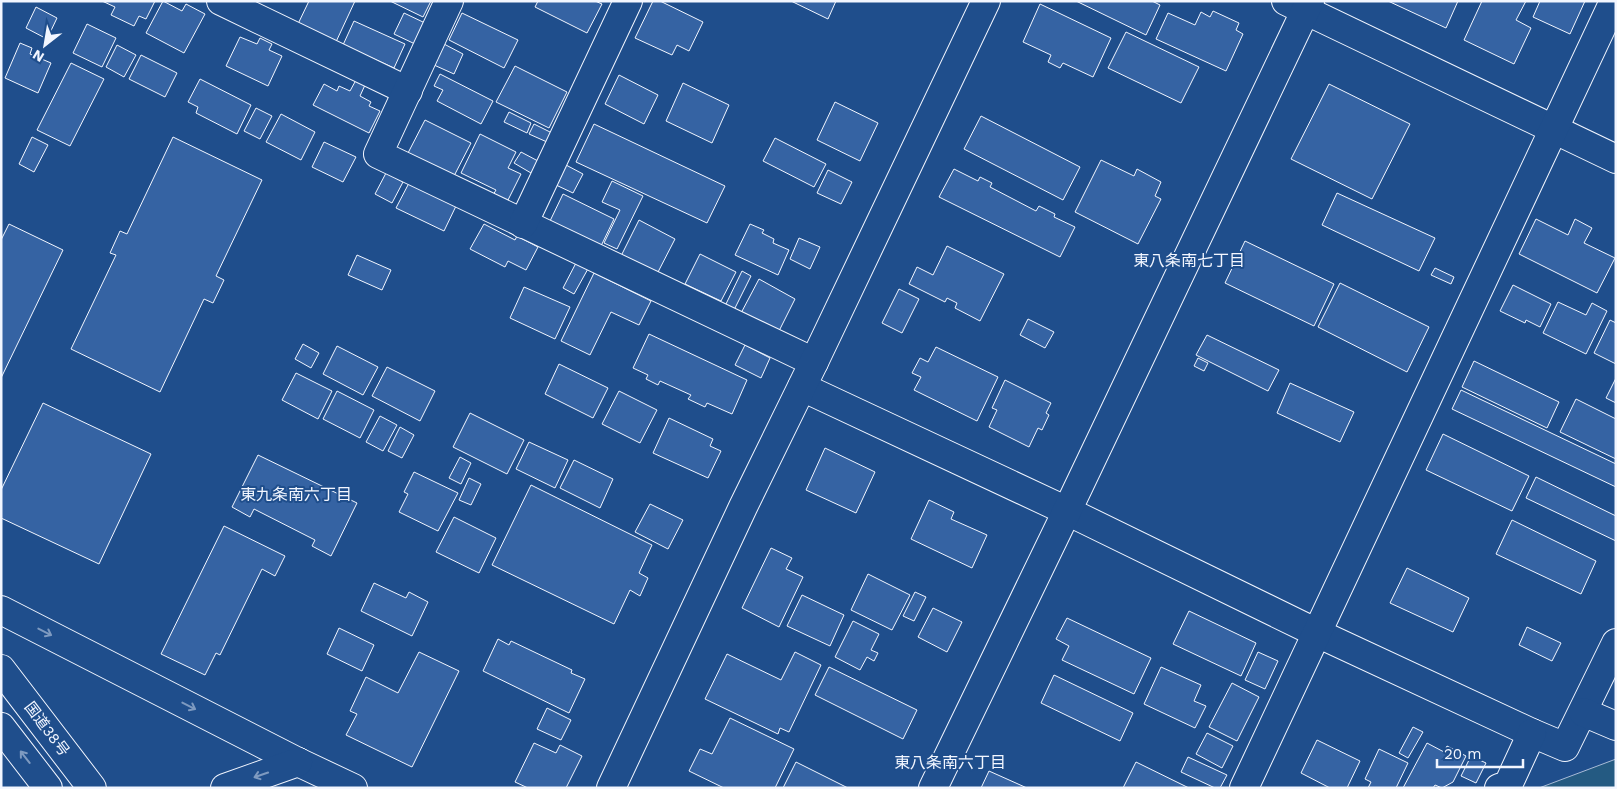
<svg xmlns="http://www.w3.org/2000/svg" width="1617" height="789" viewBox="0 0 1617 789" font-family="'Work Sans','Noto Sans JP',sans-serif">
<rect width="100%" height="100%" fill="#1f4e8c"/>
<path fill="#245a82" stroke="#a8bbd7" d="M1616 759V788H1539Z"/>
<g fill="#3563a3" stroke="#f2f6ff">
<path d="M102 1H155L146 19 139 16 134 26 111 15 115 7Z"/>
<path d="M163 1 182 11 186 4 205 14 184 53 146 33Z"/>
<path d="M309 1H355L335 44 297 26Z"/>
<path d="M390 1H431L423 17Z"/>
<path d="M538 1H595L602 4 587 33 535 7Z"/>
<path d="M653 1H660L703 22 689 51 677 45 672 55 635 38Z"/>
<path d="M791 1H836L828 19Z"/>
<path d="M1076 1H1152L1160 5 1146 35Z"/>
<path d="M1388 1H1458L1446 28Z"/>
<path d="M1482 1H1526L1516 20 1531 28 1514 64 1464 40Z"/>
<path d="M1540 1H1585L1570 34 1533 17Z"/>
<path d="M1040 4 1111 38 1093 77 1063 63 1060 68 1048 62 1051 55 1023 42Z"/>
<path d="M36 7 57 18 47 39 26 28Z"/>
<path d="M1213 11 1239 23 1236 30 1243 34 1226 71 1156 39 1168 13 1195 25 1201 12 1210 17Z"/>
<path d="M404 13 425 23 415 44 394 34Z"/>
<path d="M462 13 518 40 504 68 449 40Z"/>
<path d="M354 21 405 44 394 68 343 45Z"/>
<path d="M87 24 116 38 102 67 73 53Z"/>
<path d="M1126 32 1199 67 1181 103 1108 68Z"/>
<path d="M240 37 257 44 260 38 272 44 269 50 282 56 268 86 226 66Z"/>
<path d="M20 43 32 48 30 54 51 63 38 93 5 78Z"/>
<path d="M444 44 463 54 454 74 434 65Z"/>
<path d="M117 45 136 55 124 77 106 67Z"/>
<path d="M141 55 177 73 165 97 129 79Z"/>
<path d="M71 63 104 79 70 146 37 130Z"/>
<path d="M515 66 567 92 549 128 496 102Z"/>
<path d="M440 74 493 101 481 124 437 101 443 90 434 86Z"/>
<path d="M619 75 658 95 644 124 605 104Z"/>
<path d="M200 79 251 105 237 134 196 113 198 107 188 102Z"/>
<path d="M356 80 365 85 360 96 371 102 369 106 380 111 369 133 313 105 324 84 337 91 339 86 350 91Z"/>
<path d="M683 83 729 105 712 143 666 121Z"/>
<path d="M1329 84 1410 124 1372 199 1291 159Z"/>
<path d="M835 102 878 123 860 161 817 140Z"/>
<path d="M256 108 272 116 260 139 244 131Z"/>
<path d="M509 112 531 123 527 133 504 122Z"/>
<path d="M281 114 315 132 301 160 266 142Z"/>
<path d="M981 116 1080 167 1063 200 964 149Z"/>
<path d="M425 120 471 143 454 176 408 153Z"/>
<path d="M534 124 560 137 556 146 529 134Z"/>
<path d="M594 124 725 186 707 223 576 162Z"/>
<path d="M480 134 516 152 508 168 521 174 507 202 493 195 496 190 461 173Z"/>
<path d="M32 137 48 145 34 172 19 164Z"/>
<path d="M173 137 262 180 216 276 224 280 213 303 204 299 160 392 71 349 116 255 110 253 120 231 127 234Z"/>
<path d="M775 138 826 164 814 187 763 161Z"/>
<path d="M324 142 356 157 343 182 312 167Z"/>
<path d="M521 152 538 161 531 173 514 163Z"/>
<path d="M1101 160 1134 176 1137 169 1161 182 1155 196 1161 199 1138 244 1075 212Z"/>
<path d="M566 165 583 174 573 193 556 185Z"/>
<path d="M954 169 978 181 980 177 992 183 990 187 1036 211 1039 206 1055 214 1054 217 1075 227 1060 257 939 197Z"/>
<path d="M828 170 852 182 841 204 817 193Z"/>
<path d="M386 173 403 182 392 203 375 194Z"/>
<path d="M612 181 643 196 617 249 604 243 620 210 602 202Z"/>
<path d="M409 183 456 206 444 231 396 208Z"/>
<path d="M1337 193 1435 238 1419 271 1322 225Z"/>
<path d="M563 194 614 219 601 246 550 221Z"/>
<path d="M1536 219 1568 235 1575 219 1592 228 1584 243 1615 258 1597 293 1519 254Z"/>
<path d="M639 220 675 239 657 274 621 256Z"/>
<path d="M9 224 63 250 1 378V240Z"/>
<path d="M484 224 515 240 517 236 538 247 526 270 508 261 505 267 470 249Z"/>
<path d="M750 224 764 230 762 233 774 239 773 243 789 250 778 275 735 255Z"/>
<path d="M799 238 820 247 810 269 790 259Z"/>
<path d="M1245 241 1334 284 1314 326 1225 283Z"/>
<path d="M947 246 1004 274 980 321 955 308 957 303 947 298 945 302 909 284 917 267 933 275Z"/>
<path d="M700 254 736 272 721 301 685 284Z"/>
<path d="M357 255 391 270 382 290 348 275Z"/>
<path d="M577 261 589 267 574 294 563 288Z"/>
<path d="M1435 268 1454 277 1451 284 1431 275Z"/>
<path d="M742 271 751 276 734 310 725 306Z"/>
<path d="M594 273 651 301 639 325 611 312 590 355 561 341Z"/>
<path d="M759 279 795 299 777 335 740 315Z"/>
<path d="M1340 283 1429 327 1407 372 1318 327Z"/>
<path d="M1513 285 1551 304 1540 327 1526 320 1525 323 1500 311Z"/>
<path d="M524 287 570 307 555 339 510 318Z"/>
<path d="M899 289 919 299 902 333 882 323Z"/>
<path d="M1558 302 1586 315 1592 303 1607 311 1586 354 1543 333Z"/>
<path d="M1028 319 1054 332 1045 348 1020 335Z"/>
<path d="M1610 320 1616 323V364L1594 353Z"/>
<path d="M649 334 747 380 732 414 707 403 705 407 688 399 691 395 660 381 658 385 646 379 648 375 633 368Z"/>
<path d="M1207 335 1279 370 1268 391 1196 355Z"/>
<path d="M303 344 319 353 311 368 295 359Z"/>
<path d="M745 345 770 358 761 378 735 365Z"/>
<path d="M337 346 378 367 363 395 323 374Z"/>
<path d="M936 347 998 377 977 421 914 390 921 377 912 373 920 358 928 362Z"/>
<path d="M1198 358 1208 363 1204 371 1194 366Z"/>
<path d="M1474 361 1559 402 1547 428 1462 387Z"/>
<path d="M559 364 608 388 593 418 545 394Z"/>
<path d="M387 367 435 391 420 421 372 396Z"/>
<path d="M296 373 332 391 318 419 282 400Z"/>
<path d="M1616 378V403L1606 398Z"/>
<path d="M1005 380 1051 403 1046 413 1049 415 1042 430 1038 428 1029 447 989 427 997 410 992 408Z"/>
<path d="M1290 383 1354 412 1340 442 1277 413Z"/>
<path d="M1461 390 1616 464V487L1452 409Z"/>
<path d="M337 391 374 410 360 438 323 419Z"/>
<path d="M619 391 657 410 640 443 602 424Z"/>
<path d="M1576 399 1616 419V459L1560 432Z"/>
<path d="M43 403 151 454 99 564 1 518V490Z"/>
<path d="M470 413 524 440 507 474 453 447Z"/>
<path d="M380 416 397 425 383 451 366 442Z"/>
<path d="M669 418 713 439 710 446 721 451 708 478 653 453Z"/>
<path d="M400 427 414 435 402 458 388 451Z"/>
<path d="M1443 434 1529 476 1512 511 1426 470Z"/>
<path d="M529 442 568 460 555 488 516 469Z"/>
<path d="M825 448 875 472 856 513 806 490Z"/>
<path d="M258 455 357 503 331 556 312 546 315 540 254 509 250 517 232 507Z"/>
<path d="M460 457 471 463 461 484 449 478Z"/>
<path d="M574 460 613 479 600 508 560 488Z"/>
<path d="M414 472 458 493 438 531 399 512 408 494 404 492Z"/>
<path d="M1536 477 1616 516V541L1526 498Z"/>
<path d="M469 478 481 484 471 505 459 500Z"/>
<path d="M531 485 652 545 639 573 648 578 640 596 630 590 614 624 492 565Z"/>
<path d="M929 500 954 512 951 519 987 535 972 568 911 539Z"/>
<path d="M650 504 683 520 668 549 635 532Z"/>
<path d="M454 517 496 538 479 573 436 552Z"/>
<path d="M1512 520 1596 561 1581 594 1496 554Z"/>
<path d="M224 526 285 556 275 576 262 569 220 655 216 653 205 675 161 654Z"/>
<path d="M771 548 792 558 786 569 803 577 779 627 742 608Z"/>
<path d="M1407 568 1469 598 1453 632 1390 603Z"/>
<path d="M868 574 910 595 892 630 851 610Z"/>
<path d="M374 583 406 598 409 592 428 602 412 636 361 611Z"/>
<path d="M915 592 926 597 914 621 903 616Z"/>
<path d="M802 595 844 615 830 646 787 626Z"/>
<path d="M933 608 962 622 947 652 918 637Z"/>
<path d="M1189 611 1256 643 1241 676 1173 644Z"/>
<path d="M1067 618 1151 658 1134 694 1062 660 1069 646 1056 639Z"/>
<path d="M853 621 879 634 871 650 878 653 874 661 867 657 860 670 835 657Z"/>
<path d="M1527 627 1561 643 1552 661 1519 645Z"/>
<path d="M339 628 374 645 362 671 327 654Z"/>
<path d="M498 639 509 645 511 641 572 670 571 673 585 679 569 713 483 671Z"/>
<path d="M419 652 459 671 412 767 346 735 357 714 350 711 366 677 398 693Z"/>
<path d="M795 652 821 665 789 732 780 728 778 734 705 699 727 654 781 680Z"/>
<path d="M1258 652 1278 661 1265 689 1245 680Z"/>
<path d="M829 667 917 710 903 739 815 695Z"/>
<path d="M1161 667 1201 685 1194 701 1206 706 1195 728 1144 704Z"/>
<path d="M1054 675 1133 713 1120 741 1041 703Z"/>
<path d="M1232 683 1259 697 1237 741 1209 727Z"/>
<path d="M547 708 571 720 561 740 537 729Z"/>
<path d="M730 718 794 749 775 788H724L689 771 700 749 712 754Z"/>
<path d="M1413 727 1423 732 1408 758 1399 753Z"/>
<path d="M1207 733 1233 746 1222 768 1196 754Z"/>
<path d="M1317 740 1360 761 1347 788H1330L1301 773Z"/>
<path d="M534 743 556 753 560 745 582 756 566 788H528L515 782Z"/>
<path d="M1427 743 1444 752 1447 746 1466 756 1453 782 1442 788 1435 785 1433 788H1403Z"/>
<path d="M1379 749 1408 763 1396 788H1368L1371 782 1365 779Z"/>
<path d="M1471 756 1486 763 1476 783 1461 776Z"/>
<path d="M1188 757 1227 775 1220 788H1215L1181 772Z"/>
<path d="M796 762 848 788H783Z"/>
<path d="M1136 762 1189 788H1123Z"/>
<path d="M989 771 1027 788H981Z"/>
</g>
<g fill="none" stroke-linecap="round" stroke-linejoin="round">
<defs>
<g id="minor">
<path d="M221 1 408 91"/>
<path d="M449 1 378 154 814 362"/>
<path d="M1286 1 1616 159"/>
<path d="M523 224 628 1"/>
<path d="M802 387 1067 511 1317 633 1532 733 1565 747 1616 643"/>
<path d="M1583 712 1616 726"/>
<path d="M298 762 353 788"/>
<path d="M611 788 743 507 814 362 986 1"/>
<path d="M933 788 1067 511 1310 1"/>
<path d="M1244 788 1614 1"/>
<path d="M1499 788 1508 785 1532 733"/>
</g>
<g id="highway">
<path d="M1 610 298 762"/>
<path d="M1 669 92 788"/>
<path d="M1 727 48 788"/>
<path d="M225 788 298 762"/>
</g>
</defs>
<use href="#minor" stroke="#f2f6ff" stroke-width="30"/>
<use href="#highway" stroke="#f2f6ff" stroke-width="30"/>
<use href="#minor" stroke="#1f4e8c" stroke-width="28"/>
<use href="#highway" stroke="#1f4e8c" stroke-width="28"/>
</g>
<defs><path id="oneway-shaft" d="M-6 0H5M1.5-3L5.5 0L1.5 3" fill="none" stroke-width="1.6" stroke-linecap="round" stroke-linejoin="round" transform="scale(1.25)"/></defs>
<g stroke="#7e9ac0">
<use href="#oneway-shaft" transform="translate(45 632) rotate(27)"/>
<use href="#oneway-shaft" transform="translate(189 706) rotate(27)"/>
<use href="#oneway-shaft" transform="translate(25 757) rotate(-128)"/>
<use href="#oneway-shaft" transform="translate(261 775) rotate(161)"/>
</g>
<g text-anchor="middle" stroke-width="4" stroke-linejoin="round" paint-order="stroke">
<g font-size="15" fill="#f2f6ff" stroke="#1f4e8c">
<text transform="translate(47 729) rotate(53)" y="5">国道38号</text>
</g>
<g font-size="16" fill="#f2f6ff" stroke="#1f4e8c">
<text x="1189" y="266">東八条南七丁目</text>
<text x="296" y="500">東九条南六丁目</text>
<text x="950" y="768">東八条南六丁目</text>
</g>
</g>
<rect width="1617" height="789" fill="none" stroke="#f2f6ff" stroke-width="5"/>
<g transform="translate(45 45) rotate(211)" stroke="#1f4e8c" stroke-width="4" paint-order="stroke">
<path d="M0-4L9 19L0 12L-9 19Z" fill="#f2f6ff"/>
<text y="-8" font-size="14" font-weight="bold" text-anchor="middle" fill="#f2f6ff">N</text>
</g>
<path d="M1437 759v8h86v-8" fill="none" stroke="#f2f6ff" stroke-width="2.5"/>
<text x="1444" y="759" font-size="15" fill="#f2f6ff" stroke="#1f4e8c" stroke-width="4" paint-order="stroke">20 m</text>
</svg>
